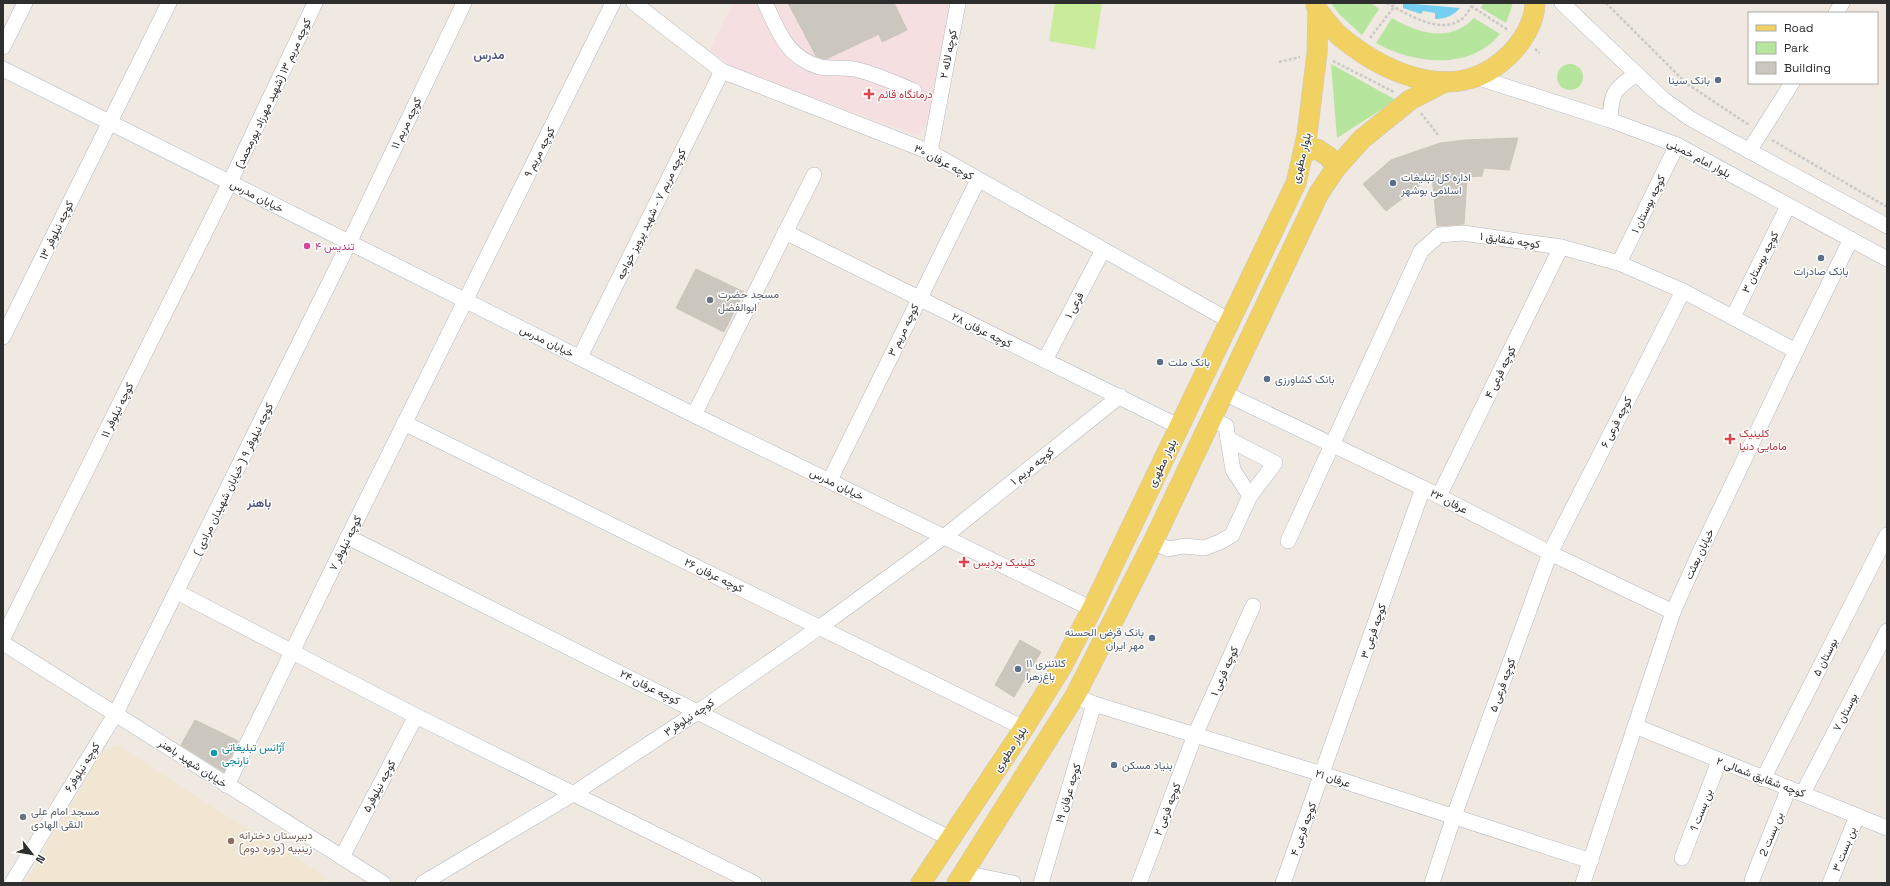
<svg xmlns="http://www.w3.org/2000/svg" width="1890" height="886" viewBox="0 0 1890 886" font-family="'Space Grotesk',Vazirmatn,sans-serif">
<rect width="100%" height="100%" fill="#efe9e1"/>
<path fill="#f0e6d1" d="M119 746 212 807 325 876 322 883H25L103 750Z"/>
<path fill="#f5dfe0" d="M733 3H951L929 120 919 136 734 68 710 50Z"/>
<g fill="#b6e59e">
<path d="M1331 3H1371L1379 9 1362 35 1340 15Z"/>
<path d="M1483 3H1513L1506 23 1481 8Z"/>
<path d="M1392 18C1419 34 1450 43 1474 18L1500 34C1470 71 1413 64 1376 43Z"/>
<path d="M1331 64 1396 100 1337 138Z"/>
<circle cx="1570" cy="77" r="13"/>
</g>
<path fill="#c9ec9a" d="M1055 3H1102L1095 49 1049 41Z"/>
<path fill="#75cff0" d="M1403 3 1460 8C1453 16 1445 19 1435 19V13L1423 11 1421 14 1403 8Z"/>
<g fill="#cbc7bf" stroke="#cbc5ba">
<path d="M788 3H894L907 30 882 42 879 34 826 59 822 58 816 56Z"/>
<path d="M1518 138 1509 170 1484 168 1482 176 1467 177 1464 224 1437 226 1432 176 1386 211 1363 184 1391 160 1440 143 1465 140Z"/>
<path d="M696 269 744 292 724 332 676 308Z"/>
<path d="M1020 640 1041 652 1014 697 995 685Z"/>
<path d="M195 720 238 741 224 772 181 745Z"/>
</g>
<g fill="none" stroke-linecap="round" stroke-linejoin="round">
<defs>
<g id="minor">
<path d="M634 3 722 71 930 152 1230 321"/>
<path d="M765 3C779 32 786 57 820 67 829 69 844 67 854 69 874 73 895 83 914 91"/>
<path d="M1562 3 1663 99 1691 119 1887 226"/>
<path d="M1836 13 1842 3"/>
<path d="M3 47 25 3"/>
<path d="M3 69 694 415 1092 609"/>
<path d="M1476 77 1610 120 1677 145 1887 259"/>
<path d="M1610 120C1611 92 1614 90 1636 74"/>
<path d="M1749 151 1792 83"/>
<path d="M930 152 958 3"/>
<path d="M785 232 1180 427"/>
<path d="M1619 263 1677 145"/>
<path d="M1733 317 1788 206"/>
<path d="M3 337 169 3"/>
<path d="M580 357 722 71"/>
<path d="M1045 360 1103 250"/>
<path d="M1224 393 1423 488 1550 553 1673 612"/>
<path d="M694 415 814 175"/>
<path d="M404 423 1024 728"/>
<path d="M1228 439 1275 463 1250 496"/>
<path d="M830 480 978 180"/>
<path d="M1439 496 1561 247"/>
<path d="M348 537 951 839"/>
<path d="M1288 541 1421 251 1439 235 1463 233 1561 247 1619 263 1683 291 1796 351"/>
<path d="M1153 542 1168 549 1184 546 1204 548 1220 542 1232 535 1250 496 1233 470 1226 426 1212 419"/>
<path d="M177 592 416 716 754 883"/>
<path d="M3 638 230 182 315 3"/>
<path d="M3 643 383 883"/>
<path d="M1075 696 1094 704 1322 774 1591 861"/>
<path d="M1635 726 1887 828"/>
<path d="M1763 779 1887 535"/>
<path d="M226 785 230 779 348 537 613 3"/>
<path d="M1803 793 1887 631"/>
<path d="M342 857 416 716"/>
<path d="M1682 858 1719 761"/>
<path d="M964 873 1013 883"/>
<path d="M1752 880 1789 788"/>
<path d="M12 883 116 713 349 243 464 3"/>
<path d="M423 883 573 794 699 711 820 627 945 536 1120 396"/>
<path d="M1041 883 1094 704"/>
<path d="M1139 883 1195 735 1253 606"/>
<path d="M1283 883 1423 488"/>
<path d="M1432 883 1454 816 1550 553 1683 291"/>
<path d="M1583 883 1673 612 1698 556 1796 351 1851 239"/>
<path d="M1830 883 1857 816"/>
</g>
<g id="major">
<path d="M1316 5 1318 11C1325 19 1333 31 1342 38 1389 76 1458 105 1508 56 1522 43 1535 22 1535 3"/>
<path d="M1303 152 1317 149 1329 157 1336 168"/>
<path d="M921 883 1024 728 1061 668 1092 609 1296 183 1307 135 1317 53 1318 11"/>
<path d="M957 883 1075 696 1153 542 1319 193 1336 168 1362 139 1410 100 1443 83"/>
</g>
</defs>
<use href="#minor" stroke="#b4b7c1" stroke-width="16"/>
<use href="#major" stroke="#c9c9c9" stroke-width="21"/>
<g stroke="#c9c9c9" stroke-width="2.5" stroke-dasharray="3 2" stroke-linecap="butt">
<path d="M1387 3C1407 14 1444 38 1465 16 1468 12 1471 7 1474 3"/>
<path d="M1606 3 1686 83 1749 125"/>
<path d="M1471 6 1508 30"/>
<path d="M1370 38 1394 7"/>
<path d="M1535 49 1540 53"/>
<path d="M1333 61 1394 92"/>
<path d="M1279 62 1300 57"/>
<path d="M1421 113 1438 135"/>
<path d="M1772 140 1887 207"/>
</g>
<use href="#minor" stroke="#fff" stroke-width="15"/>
<use href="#major" stroke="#f2d163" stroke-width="20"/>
</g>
<g fill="#5c6f8a" stroke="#fff" stroke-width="1.5">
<circle cx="1718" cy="80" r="4"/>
<circle cx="1393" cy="183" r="4"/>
<circle cx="1821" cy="258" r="4"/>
<circle cx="1160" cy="362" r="4"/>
<circle cx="1267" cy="379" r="4"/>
<circle cx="1152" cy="638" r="4"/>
<circle cx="1018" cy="669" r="4"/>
<circle cx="1114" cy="765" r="4"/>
</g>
<g fill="#e0444e" stroke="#fff" stroke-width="1.5">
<path d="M867 88h4v4h4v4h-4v4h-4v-4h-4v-4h4z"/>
<path d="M1728 433h4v4h4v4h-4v4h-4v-4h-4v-4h4z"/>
<path d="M962 556h4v4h4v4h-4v4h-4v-4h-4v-4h4z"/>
</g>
<circle fill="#d1479c" stroke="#fff" stroke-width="1.5" cx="307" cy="246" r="4"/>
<g fill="#6b7280" stroke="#fff" stroke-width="1.5">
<circle cx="710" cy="300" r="4"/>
<circle cx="23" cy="817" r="4"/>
</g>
<circle fill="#0f9aa8" stroke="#fff" stroke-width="1.5" cx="214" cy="753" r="4"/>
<circle fill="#8d6e63" stroke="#fff" stroke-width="1.5" cx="231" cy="841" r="4"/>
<g text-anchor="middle" stroke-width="3" stroke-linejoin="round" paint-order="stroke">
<g font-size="11" fill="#2e2e2e" stroke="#fff">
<text transform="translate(948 54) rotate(-79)" y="4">کوچه لاله ۲</text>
<text transform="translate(273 93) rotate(-65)" y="4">کوچه مریم ۱۳ (شهید مهرزاد پورمحمد)</text>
<text transform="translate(406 123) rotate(-64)" y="4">کوچه مریم ۱۱</text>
<text transform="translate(539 152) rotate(-63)" y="4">کوچه مریم ۹</text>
<text transform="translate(1301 158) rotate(-76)" y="4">بلوار مطهری</text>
<text transform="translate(1699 158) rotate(28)" y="4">بلوار امام خمینی</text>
<text transform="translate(944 162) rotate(27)" y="4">کوچه عرفان ۳۰</text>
<text transform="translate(257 196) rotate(27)" y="4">خیابان مدرس</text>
<text transform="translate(1648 204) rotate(-64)" y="4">کوچه بوستان ۱</text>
<text transform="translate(651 214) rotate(-64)" y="4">کوچه مریم ۷ - شهید پرویز خواجه</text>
<text transform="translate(56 230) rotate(-64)" y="4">کوچه نیلوفر ۱۳</text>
<text transform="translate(1510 240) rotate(8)" y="4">کوچه شقایق ۱</text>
<text transform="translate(1760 262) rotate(-63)" y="4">کوچه بوستان ۳</text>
<text transform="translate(1074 305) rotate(-62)" y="4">فرعی ۱</text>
<text transform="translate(903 330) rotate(-64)" y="4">کوچه مریم ۳</text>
<text transform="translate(982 330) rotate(26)" y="4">کوچه عرفان ۲۸</text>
<text transform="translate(547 341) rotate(26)" y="4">خیابان مدرس</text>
<text transform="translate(1500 372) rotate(-64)" y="4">کوچه فرعی ۴</text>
<text transform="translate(117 410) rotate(-64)" y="4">کوچه نیلوفر ۱۱</text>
<text transform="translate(1616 422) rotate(-63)" y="4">کوچه فرعی ۶</text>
<text transform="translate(1162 463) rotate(-64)" y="4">بلوار مطهری</text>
<text transform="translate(1032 466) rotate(-39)" y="4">کوچه مریم ۱</text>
<text transform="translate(233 479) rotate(-64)" y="4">کوچه نیلوفر ۹ ( خیابان شهیدان مرادی )</text>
<text transform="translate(837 484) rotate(26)" y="4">خیابان مدرس</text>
<text transform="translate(1449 501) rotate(27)" y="4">عرفان ۲۳</text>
<text transform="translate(345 543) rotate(-64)" y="4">کوچه نیلوفر ۷</text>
<text transform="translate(1699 554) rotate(-65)" y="4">خیابان بعثت</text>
<text transform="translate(714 575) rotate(26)" y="4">کوچه عرفان ۲۶</text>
<text transform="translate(1373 631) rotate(-71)" y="4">کوچه فرعی ۳</text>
<text transform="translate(1825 657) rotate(-63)" y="4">بوستان ۵</text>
<text transform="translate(1224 671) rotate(-66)" y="4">کوچه فرعی ۱</text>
<text transform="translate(1502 685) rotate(-70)" y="4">کوچه فرعی ۵</text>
<text transform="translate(650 687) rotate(26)" y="4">کوچه عرفان ۲۴</text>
<text transform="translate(1845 712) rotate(-63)" y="4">بوستان ۷</text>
<text transform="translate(689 717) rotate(-34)" y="4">کوچه نیلوفر۳</text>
<text transform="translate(1010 749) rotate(-57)" y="4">بلوار مطهری</text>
<text transform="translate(193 763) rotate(33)" y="4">خیابان شهید باهنر</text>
<text transform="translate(82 767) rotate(-58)" y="4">کوچه نیلوفر۶</text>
<text transform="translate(1761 777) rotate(21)" y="4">کوچه شقایق شمالی ۲</text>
<text transform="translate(1333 778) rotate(18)" y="4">عرفان ۲۱</text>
<text transform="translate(379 786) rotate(-62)" y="4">کوچه نیلوفر۵</text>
<text transform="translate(1068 793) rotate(-73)" y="4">کوچه عرفان ۱۹</text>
<text transform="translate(1167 809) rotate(-69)" y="4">کوچه فرعی ۲</text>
<text transform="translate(1701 810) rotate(-69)" y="4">بن بست 1</text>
<text transform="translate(1303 829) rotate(-70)" y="4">کوچه فرعی ۴</text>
<text transform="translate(1771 834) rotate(-68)" y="4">بن بست 2</text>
<text transform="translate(1844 849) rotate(-68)" y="4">بن بست ۳</text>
</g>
<g font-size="11" fill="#4e5e75" stroke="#fff" text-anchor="start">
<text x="1710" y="84" text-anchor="end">بانک سینا</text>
<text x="1401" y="181">اداره کل تبلیغات<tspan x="1401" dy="13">اسلامی بوشهر</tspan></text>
<text x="1821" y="275" text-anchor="middle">بانک صادرات</text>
<text x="1168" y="366">بانک ملت</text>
<text x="1275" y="383">بانک کشاورزی</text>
<text x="1144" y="636" text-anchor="end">بانک قرض الحسنه<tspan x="1144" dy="13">مهر ایران</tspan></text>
<text x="1026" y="667">کلانتری ۱۱<tspan x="1026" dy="13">باغ‌زهرا</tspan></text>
<text x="1122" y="769">بنیاد مسکن</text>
</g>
<g font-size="11" fill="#be3a42" stroke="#fff" text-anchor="start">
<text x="878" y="98">درمانگاه قائم</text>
<text x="1739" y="437">کلینیک<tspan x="1739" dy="13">مامایی دنیا</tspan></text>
<text x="973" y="566">کلینیک پردیس</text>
</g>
<g font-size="11" fill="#b23c85" stroke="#fff" text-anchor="start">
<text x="315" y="250">تندیس ۴</text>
</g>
<g font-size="11" fill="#5b616d" stroke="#fff" text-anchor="start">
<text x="718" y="298">مسجد حضرت<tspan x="718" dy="13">ابوالفضل</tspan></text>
<text x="31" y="815">مسجد امام علی<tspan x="31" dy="13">النقی الهادی</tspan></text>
</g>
<g font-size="11" fill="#0d838f" stroke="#fff" text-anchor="start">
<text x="222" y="751">آژانس تبلیغاتی<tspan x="222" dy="13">نارنجی</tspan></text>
</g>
<g font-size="11" fill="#785e54" stroke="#fff" text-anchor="start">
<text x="239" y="839">دبیرستان دخترانه<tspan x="239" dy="13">زینبیه (دوره دوم)</tspan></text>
</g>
<g font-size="12" font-weight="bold" fill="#4d5680" stroke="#fff">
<text x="489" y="59">مدرس</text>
<text x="259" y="507">باهنر</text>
</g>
</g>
<rect width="1890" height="886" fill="none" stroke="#2e2e2e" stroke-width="8"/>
<rect x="1748" y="12" width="130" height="72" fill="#ffffff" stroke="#ababab"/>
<rect x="1756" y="25" width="20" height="6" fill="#f2d163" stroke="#ababab"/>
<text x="1784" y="32" font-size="12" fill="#2e2e2e">Road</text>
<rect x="1756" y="42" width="20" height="12" fill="#b6e59e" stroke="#ababab"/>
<text x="1784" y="52" font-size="12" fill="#2e2e2e">Park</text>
<rect x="1756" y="62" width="20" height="12" fill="#cbc7bf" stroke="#ababab"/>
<text x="1784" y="72" font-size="12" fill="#2e2e2e">Building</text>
<g transform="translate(32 854) rotate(121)" stroke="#ffffff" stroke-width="3" paint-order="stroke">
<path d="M0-3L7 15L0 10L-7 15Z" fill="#2e2e2e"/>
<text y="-6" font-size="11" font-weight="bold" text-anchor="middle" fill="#2e2e2e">N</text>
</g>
</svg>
